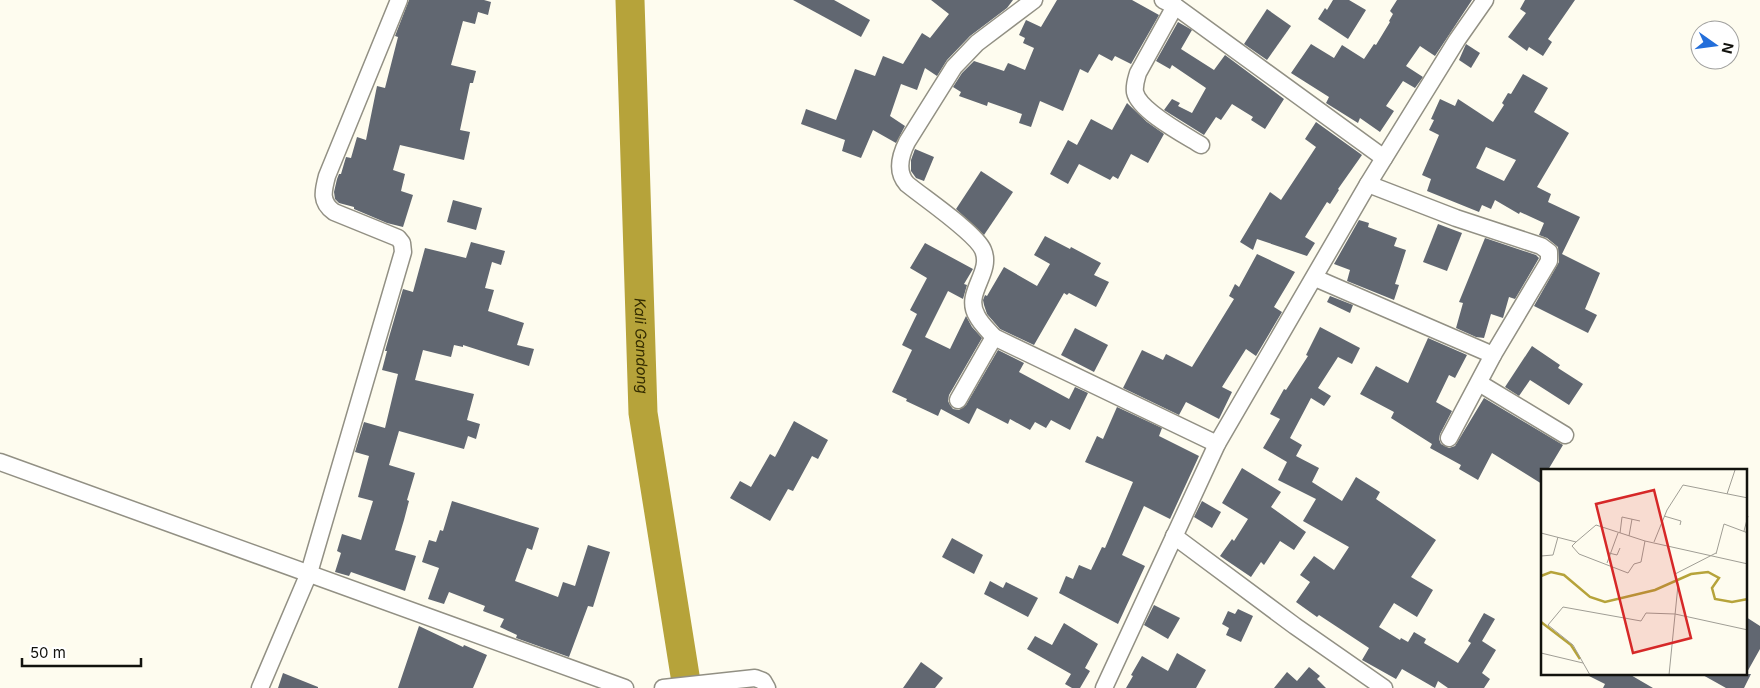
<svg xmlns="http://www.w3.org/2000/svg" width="1760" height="688" viewBox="0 0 1760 688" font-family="Inter,sans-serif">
<rect width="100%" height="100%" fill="#fefcef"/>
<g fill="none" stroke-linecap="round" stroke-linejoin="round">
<path stroke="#b6a33a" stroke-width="29" id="s1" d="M630 0 643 413 687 688"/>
</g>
<g fill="#616771" fill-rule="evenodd">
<path d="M409 0H484L491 2 488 15 478 12 475 24 463 21 451 65 476 71 473 83H470L460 130 470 132 464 160 400 145 393 170 405 174 401 191 413 195 403 227 387 223 354 209V207L339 203 335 199 334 192 337 179 339 174H341L346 157 351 158 357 137 366 140 377 86 385 88 398 37 395 36Z"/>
<path d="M793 0H834L870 20 861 37Z"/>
<path d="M931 0H1013L1007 8 970 36 947 60 937 76 925 68 917 90 901 84 890 116 905 126 896 143 873 130 861 158 842 151 845 140 801 124 806 109 836 120 855 69 875 76 883 56 903 64 922 33 930 38 949 14Z"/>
<path d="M1057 0H1132L1159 15 1131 64 1115 56 1112 61 1099 54 1088 73 1080 69 1063 111 1040 101 1031 127 1019 123 1022 114 988 102 987 106 959 96 961 92 953 87 962 73 974 61 1004 71 1008 63 1025 70 1034 48 1023 43 1025 38 1019 35 1026 20 1041 27Z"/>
<path d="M1333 0H1349L1366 10 1348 39 1318 19 1325 8 1327 10Z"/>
<path d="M1397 0H1472L1435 56 1420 46 1406 66 1423 77 1415 88 1403 81 1386 106 1394 111 1380 132 1360 118 1358 123 1326 103 1329 97 1291 73 1311 44 1334 58 1342 45 1364 59 1374 44 1376 45 1390 22 1389 21 1393 14 1390 11Z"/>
<path d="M1525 0H1575L1548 39 1552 42 1543 56 1529 47 1527 51 1508 37 1526 13 1520 9Z"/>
<path d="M1267 9 1291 26 1267 60 1244 44Z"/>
<path d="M1178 22 1192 30 1181 49 1214 70 1225 55 1284 99 1265 129 1251 120 1253 117 1232 104 1221 120 1216 117 1204 135 1164 110 1172 99 1180 103 1178 106 1192 113 1206 88 1172 65 1170 69 1156 61Z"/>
<path d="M1466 44 1480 53 1471 68 1459 60Z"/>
<path d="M1523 74 1548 88 1534 112 1569 133 1537 187 1551 194 1548 202 1580 217 1562 254 1600 273 1585 309 1597 315 1588 333 1534 306 1559 262 1558 247 1547 238 1539 235 1544 223 1520 212 1519 214 1495 200 1491 209 1482 205 1479 212 1427 191 1431 179 1422 175 1439 135 1429 130 1434 120 1431 119 1440 99 1455 106 1458 99 1493 122 1504 105 1502 103 1508 93 1511 94ZM1486 147 1516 160 1504 181 1476 168Z"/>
<path d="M1127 103 1147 122 1164 134 1148 163 1131 154 1118 179 1113 176 1110 180 1079 164 1068 184 1050 174 1068 140 1077 145 1091 119 1112 130Z"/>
<path d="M1316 122 1362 155 1338 189 1339 190 1330 204 1327 202 1305 237 1315 243 1307 256 1257 239 1253 250 1240 242 1270 192 1281 200 1316 147 1305 139Z"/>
<path d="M915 149 934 157 924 181 916 178 911 171V160Z"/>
<path d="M981 171 1013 192 984 235 956 209Z"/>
<path d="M453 200 482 208 476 230 447 222Z"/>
<path d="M1359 220 1369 223 1368 227 1397 238 1394 246 1406 250 1395 284 1399 285 1394 300 1347 281 1350 270 1334 264Z"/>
<path d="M1438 224 1462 233 1447 271 1423 262Z"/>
<path d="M1045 236 1070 249 1071 247 1101 263 1094 275 1109 282 1096 307 1069 293 1067 295 1064 293 1034 345 1000 329 987 314 984 305 983 300 985 295 987 296 1004 267 1037 286 1050 264 1034 255Z"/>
<path d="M1485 238 1536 255 1539 258 1515 299 1509 297 1503 318 1491 314 1484 338 1476 337 1456 328 1463 303 1459 302Z"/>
<path d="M471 242 505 251 501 265 492 262 485 288 494 290 488 311 524 323 517 345 534 349 529 366 463 345V347L454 345 451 357 423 350 415 380 474 394 467 420 480 424 476 439 468 436 464 449 399 431 389 465 415 473 407 500 409 501 404 520 395 550 416 556 405 591 351 572 349 576 335 572 341 553 337 551 342 534 361 540 373 501 358 497 369 456 355 452 364 422 385 428 398 374 382 370 387 351H385L403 289 413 292 425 248 466 258Z"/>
<path d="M925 243 973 269 964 284 967 285 963 299 948 291 925 337 950 349 966 316 972 327 982 338 949 395 948 401 950 405 953 409 959 410 966 405 998 350 1024 363 1019 372 1069 399 1075 387 1088 393 1070 430 1051 420 1046 428 1035 422 1030 430 1010 419 1008 424 977 408 969 424 941 409 938 416 906 401 907 399 892 392 912 350 902 345 917 314 910 310 927 278 910 268Z"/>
<path d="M1257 254 1295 272 1274 307 1282 312 1256 356 1246 349 1222 387 1232 392 1219 419 1186 402 1179 415 1123 388 1142 350 1163 360 1166 354 1192 367 1234 299 1229 296 1235 284 1239 287Z"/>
<path d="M1330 296 1353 305 1350 313 1327 302Z"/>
<path d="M1320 327 1360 348 1352 364 1338 357 1318 388 1331 396 1324 406 1311 398 1290 438 1302 445 1296 456 1319 468 1312 482 1342 501 1356 477 1380 492 1376 499 1436 540 1411 577 1433 590 1417 617 1394 603 1379 627 1400 640 1401 638 1408 642 1414 632 1426 639 1424 643 1458 663 1471 643 1468 641 1484 613 1495 619 1482 641 1496 650 1482 673 1490 679 1484 688H1448L1438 681 1435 688 1402 669 1396 679 1362 660 1369 648 1319 615 1317 617 1296 602 1310 582 1300 575 1314 556 1334 570 1349 547 1303 521 1316 499 1278 480 1287 462 1263 448 1280 419 1270 414 1284 389 1286 390 1308 356 1306 355Z"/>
<path d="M1075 328 1108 345 1094 372 1061 355Z"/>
<path d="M1428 338 1467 355 1455 378 1449 375 1436 402 1452 411 1440 434 1439 439 1441 444 1449 448 1455 446 1484 398 1563 445 1548 470H1542V484L1492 453 1478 480 1459 469 1461 465 1430 448 1432 444 1391 418 1394 412 1360 394 1376 366 1408 383Z"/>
<path d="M1532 346 1560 365 1558 368 1583 384 1569 405 1530 380 1519 396 1505 387Z"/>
<path d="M1117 407 1162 428 1159 436 1199 456 1170 519 1144 506 1122 555 1145 566 1118 624 1059 593 1066 576 1073 579 1079 565 1091 570 1102 547 1105 548 1133 482 1085 462 1097 436 1103 439Z"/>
<path d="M794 421 828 440 818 459 812 456 793 491 788 489 770 521 730 498 740 481 751 487 770 454 775 457Z"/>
<path d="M1242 468 1281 492 1271 507 1306 532 1294 550 1280 541 1264 565 1261 562 1251 577 1220 556 1232 539 1234 541 1248 519 1222 503Z"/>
<path d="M452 501 539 528 532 550 527 548 515 581 558 597 563 582 575 586 588 545 610 552 593 607 588 606 569 657 516 638 517 635 500 627 504 619 483 611 485 606 449 592 444 604 428 599 439 568 422 562 429 540 436 542 440 530 443 531Z"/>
<path d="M1202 501 1221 512 1212 528 1194 517Z"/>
<path d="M952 538 983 555 974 574 942 557Z"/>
<path d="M990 581 1003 588 1006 582 1038 598 1028 617 984 594Z"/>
<path d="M1154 605 1180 618 1168 639 1144 625Z"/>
<path d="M1238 609 1253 616 1241 642 1226 635 1229 628 1222 624 1228 611 1235 614Z"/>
<path d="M1746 617 1760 626V649L1746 674H1751L1744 688H1726L1701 674H1746Z"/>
<path d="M1064 623 1098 644 1085 668 1090 671 1080 688H1072L1065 684 1071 674 1027 649 1035 636 1052 645Z"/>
<path d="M419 626 463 647 464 645 487 655 473 688H398Z"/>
<path d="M1177 653 1206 670 1196 688H1126L1133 676 1131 675 1142 656 1168 671Z"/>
<path d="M921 662 943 678 935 688H903Z"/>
<path d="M1309 667 1320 676 1317 679 1326 688H1274L1287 672 1297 681Z"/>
<path d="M283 673 318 687V688H278Z"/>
<path d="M1585 674H1629L1653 688H1603L1605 684Z"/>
</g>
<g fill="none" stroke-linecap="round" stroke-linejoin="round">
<defs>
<g id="minor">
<path d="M1034 0 977 43 954 67 907 142C900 156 896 172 907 184 924 198 976 233 983 250 993 273 963 293 977 316 981 324 988 330 994 337L1217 444"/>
<path d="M1163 0 1175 6 1384 158"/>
<path d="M1175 6 1138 73C1136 80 1134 85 1135 92 1139 111 1185 135 1201 145"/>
<path d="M1368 184 1456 218 1541 246 1549 252V261L1493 355 1449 438"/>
<path d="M1315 278 1493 355"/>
<path d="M1479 383 1565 435"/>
<path d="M958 400 994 337"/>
<path d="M0 462 625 688"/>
<path d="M1174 536 1295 626 1384 688"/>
<path d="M260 688 309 573 403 252 402 243 398 238 334 212C320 202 323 191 327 176L399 0"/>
<path d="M663 688 755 678 763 681 767 688"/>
<path d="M1104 688 1217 444 1368 184 1457 40 1485 0"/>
</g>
</defs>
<use href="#minor" stroke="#929084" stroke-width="19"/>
<use href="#minor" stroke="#fff" stroke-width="16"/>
</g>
<g text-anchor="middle" stroke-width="4.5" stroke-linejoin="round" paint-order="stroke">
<g font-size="15" font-style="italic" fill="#342c00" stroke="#fff">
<text dy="5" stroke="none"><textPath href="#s1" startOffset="346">Kali Gandong</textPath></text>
</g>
</g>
<g transform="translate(1541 469)">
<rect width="206" height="206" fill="#fefcef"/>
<path fill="none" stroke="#b6a33a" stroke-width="2.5" d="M0 107 10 103 23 106 49 128 64 133 114 121 150 105 167 103 178 109 171 119 174 130 191 133 207 130M0 153 30 176 39 190"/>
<path fill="none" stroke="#a09e95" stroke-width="1" d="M186 25 194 1M123 47 140 52 139 56M203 62 207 47M0 64 35 73 55 56 104 72 207 95M79 64 81 48 99 52M88 67 91 50M35 73 31 77 38 85 87 104 93 95 100 93 104 72M113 73 126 41 142 16 207 29M68 84 76 86 79 79M175 85 183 55 207 64M0 87 12 86 17 68M66 94 77 64M0 184 42 194M49 206 32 176 7 156 22 138 100 152 105 144 134 145 207 161M128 206 137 116 134 105 175 84"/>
<path fill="#d62828" fill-opacity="0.15" stroke="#d62828" stroke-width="2.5" d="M113 21 150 169 92 184 55 35Z"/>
<rect width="206" height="206" fill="none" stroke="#12120d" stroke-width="2.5"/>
</g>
<g transform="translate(1715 45) rotate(104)"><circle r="24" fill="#ffffff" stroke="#a0a09e"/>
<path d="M0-4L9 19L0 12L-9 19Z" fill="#236eda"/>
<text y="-8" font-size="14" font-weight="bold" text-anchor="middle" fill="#12120d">N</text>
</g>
<path d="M22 658v8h119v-8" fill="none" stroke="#12120d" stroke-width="2.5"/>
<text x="30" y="658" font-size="15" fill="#12120d" stroke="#ffffff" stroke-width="4" paint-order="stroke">50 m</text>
</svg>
